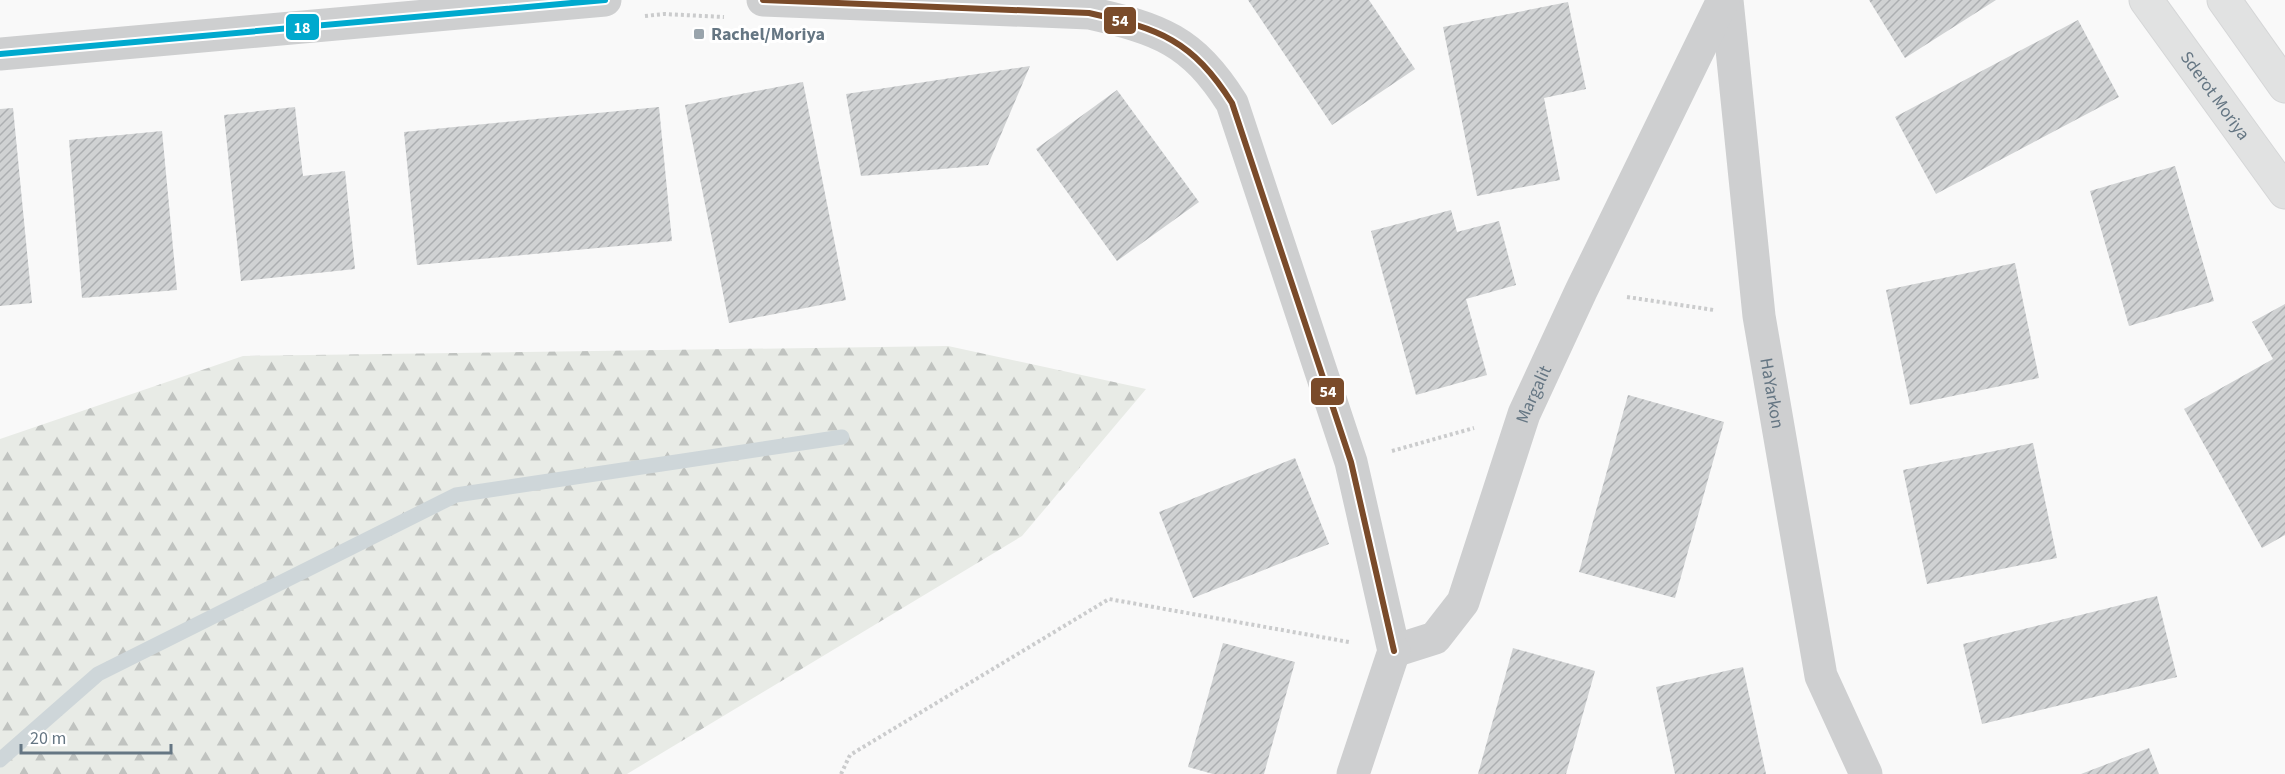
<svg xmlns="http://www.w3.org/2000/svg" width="2285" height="774" viewBox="0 0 2285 774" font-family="'Source Sans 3',sans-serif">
<defs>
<pattern id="forest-firs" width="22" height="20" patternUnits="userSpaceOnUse" patternTransform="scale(1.5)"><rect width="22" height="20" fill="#e8ebe6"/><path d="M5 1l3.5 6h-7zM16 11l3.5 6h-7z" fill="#c0c3c0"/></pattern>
<pattern id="building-hatch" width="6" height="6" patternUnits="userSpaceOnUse" patternTransform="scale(1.5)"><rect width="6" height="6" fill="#d0d2d3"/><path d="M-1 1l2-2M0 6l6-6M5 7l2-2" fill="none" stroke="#acafb1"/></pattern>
</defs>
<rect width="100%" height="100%" fill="#f9f9f9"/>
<path fill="url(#forest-firs)" d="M948 346 1146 389 1022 536 627 774H0V439L243 356Z"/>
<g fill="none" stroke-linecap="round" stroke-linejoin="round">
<path stroke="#ced6d9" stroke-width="15" d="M0 760 98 674 456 495 842 437"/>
</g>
<g fill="url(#building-hatch)">
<path d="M1248 0H1369L1415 69 1332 125Z"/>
<path d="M1869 0H1996L1905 58Z"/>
<path d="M1568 2 1586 89 1544 98 1560 180 1477 196 1443 27Z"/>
<path d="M2078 20 2119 97 1936 194 1895 117Z"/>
<path d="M1030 66 988 165 861 176 846 94Z"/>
<path d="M803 82 846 300 729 323 685 105Z"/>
<path d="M1117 90 1199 202 1117 261 1036 149Z"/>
<path d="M295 107 303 176 345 171 355 269 241 281 224 115Z"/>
<path d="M659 107 672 241 417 265 404 132Z"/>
<path d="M13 108 32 303 0 306V109Z"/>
<path d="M162 131 177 290 82 298 69 140Z"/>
<path d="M2175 166 2214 301 2129 326 2090 191Z"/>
<path d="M1451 210 1457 232 1499 221 1516 285 1466 299 1487 375 1416 395 1371 231Z"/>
<path d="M2015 263 2039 378 1910 405 1886 290Z"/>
<path d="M2285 304V535L2262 548 2184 409 2273 359 2252 322Z"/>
<path d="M1628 395 1724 422 1675 598 1579 572Z"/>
<path d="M2033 443 2057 558 1927 584 1903 470Z"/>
<path d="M1295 458 1329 544 1193 598 1159 512Z"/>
<path d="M2157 596 2177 677 1982 724 1963 644Z"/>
<path d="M1223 643 1295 662 1264 774H1213L1188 767Z"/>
<path d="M1513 648 1595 671 1566 774H1478Z"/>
<path d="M1743 667 1766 774H1675L1656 687Z"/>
<path d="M2149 748 2159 774H2081Z"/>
</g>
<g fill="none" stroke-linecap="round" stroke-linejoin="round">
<defs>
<g id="primary">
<path id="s3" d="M2146 0 2285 192"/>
<path d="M2224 0 2285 86"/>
</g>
</defs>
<use href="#primary" stroke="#d5d6d7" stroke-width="35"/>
<g stroke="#cbcccd" stroke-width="4" stroke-dasharray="3 3" stroke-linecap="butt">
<path d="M645 16 664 14 724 17"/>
<path d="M1627 297 1714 310"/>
<path d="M1392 451 1474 428"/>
<path d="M841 774 850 755 1109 599 1349 642"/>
</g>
<g stroke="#cecfd0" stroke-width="33">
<path d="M763 0 1089 13C1160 29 1192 40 1232 103L1351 462 1394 651"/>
<path id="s1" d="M1727 0 1759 316 1821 676 1866 774"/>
<path id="s2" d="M1394 651 1435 638 1463 602 1524 414 1581 291 1723 0"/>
<path d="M1353 774 1394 651"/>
</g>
<path stroke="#cecfd0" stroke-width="33" d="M0 54 605 0"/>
<use href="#primary" stroke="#e1e2e2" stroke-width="33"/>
<defs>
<path id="bus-1" d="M763 0 1089 13C1160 29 1192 40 1232 103L1351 462 1394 651"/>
<path id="bus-2" d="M0 54 605 0"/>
</defs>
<use href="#bus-1" stroke="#fff" stroke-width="10"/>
<use href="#bus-2" stroke="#fff" stroke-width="10"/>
<use href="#bus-1" stroke="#7a4b2a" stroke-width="6"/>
<use href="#bus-2" stroke="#00a9ce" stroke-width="6"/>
</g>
<rect fill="#99a4ac" stroke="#fff" stroke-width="2" x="693" y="28" width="12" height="12" rx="3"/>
<g text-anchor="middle" stroke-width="6" stroke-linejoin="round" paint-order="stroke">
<g font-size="18" font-weight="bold" fill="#657683" stroke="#fff" text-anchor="start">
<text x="711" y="40">Rachel/Moriya</text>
</g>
<g font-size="18" fill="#657683" stroke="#fff">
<text dy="6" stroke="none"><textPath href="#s3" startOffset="118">Sderot Moriya</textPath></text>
<text dy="6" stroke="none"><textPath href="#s1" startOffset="396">HaYarkon</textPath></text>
<text dy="6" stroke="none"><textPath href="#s2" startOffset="308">Margalit</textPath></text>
</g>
</g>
<g stroke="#fff" stroke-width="2">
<rect x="1103" y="6" width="34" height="29" rx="6" fill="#7a4b2a"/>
<rect x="285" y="13" width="35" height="28" rx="6" fill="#00a9ce"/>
<rect x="1310" y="377" width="35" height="29" rx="6" fill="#7a4b2a"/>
</g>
<g font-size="16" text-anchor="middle" font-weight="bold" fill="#fff">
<text x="1120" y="26">54</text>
<text x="302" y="33">18</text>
<text x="1328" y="397">54</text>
</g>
<path d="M21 744v9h150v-9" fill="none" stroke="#657683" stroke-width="3"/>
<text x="30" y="744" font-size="18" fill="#657683" stroke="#ffffff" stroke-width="4.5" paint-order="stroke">20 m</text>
</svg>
